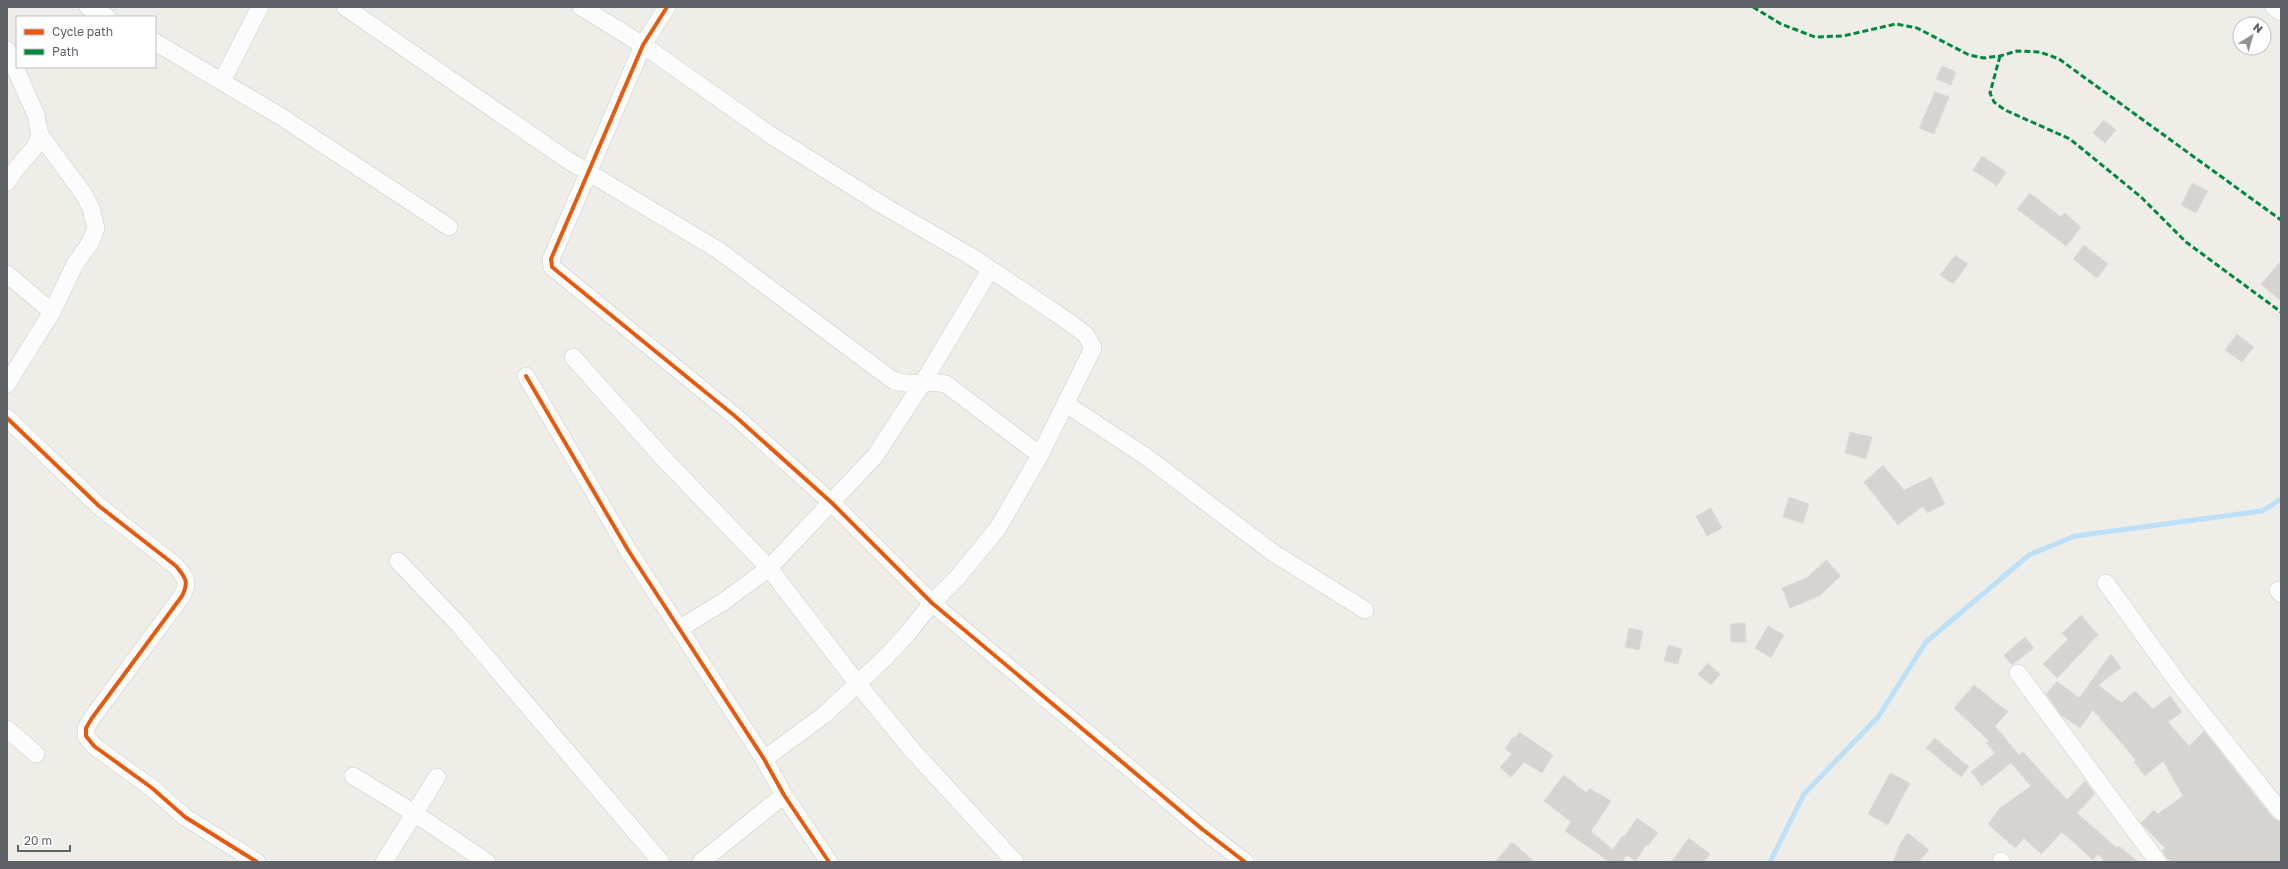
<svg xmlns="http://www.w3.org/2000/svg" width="2288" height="869" viewBox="0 0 2288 869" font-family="'Golos Text',sans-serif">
<rect width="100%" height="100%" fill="#eeede8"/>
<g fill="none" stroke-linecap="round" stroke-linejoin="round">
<path stroke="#bce0f8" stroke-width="5" d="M1770 862 1804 794 1878 717 1926 642 2029 555 2075 536 2262 511 2281 499"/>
</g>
<g fill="#d5d4d1" stroke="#dddcd8">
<path d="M1942 66 1956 72 1951 85 1936 79Z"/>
<path d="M1935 92 1949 97 1934 134 1919 128Z"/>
<path d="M2104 120 2116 130 2105 143 2093 133Z"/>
<path d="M1982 156 2006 172 1997 186 1973 170Z"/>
<path d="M2192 183 2208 191 2196 213 2181 205Z"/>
<path d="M2030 193 2061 217 2065 213 2081 227 2066 246 2017 209Z"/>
<path d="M2084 245 2108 264 2097 278 2073 259Z"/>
<path d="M1955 255 1968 264 1953 284 1940 275Z"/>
<path d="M2281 261V301L2261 284Z"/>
<path d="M2237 334 2254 347 2242 362 2225 350Z"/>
<path d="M1850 432 1872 437 1866 459 1845 453Z"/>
<path d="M1883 465 1904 490 1931 477 1945 504 1927 513 1923 506 1898 525 1864 482Z"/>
<path d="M1789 497 1809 504 1803 523 1783 517Z"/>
<path d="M1711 508 1722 528 1707 536 1696 516Z"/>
<path d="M1826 560 1841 576 1819 596 1790 608 1782 588 1808 577Z"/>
<path d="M2081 615 2098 635 2057 678 2043 664 2068 639 2062 633Z"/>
<path d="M1745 623 1746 642H1731L1730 624Z"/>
<path d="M1768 626 1784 635 1771 658 1755 648Z"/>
<path d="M1629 628 1643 631 1639 650 1625 647Z"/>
<path d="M2025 637 2034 648 2012 665 2004 655Z"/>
<path d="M1668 645 1682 649 1678 664 1664 661Z"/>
<path d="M2111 654 2121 668 2098 685 2122 703 2135 691 2153 709 2170 696 2182 712 2168 722 2189 746 2204 731 2273 818 2281 822V862H2172L2167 858 2162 851 2165 848 2141 823 2154 810 2158 814 2183 796 2163 761 2145 776 2134 762 2136 760 2093 710 2080 728 2061 715 2046 694 2057 681 2079 698Z"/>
<path d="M1708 663 1720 674 1711 685 1698 674Z"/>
<path d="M1974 685 2008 712 1995 726 2019 755 2023 752 2067 800 2085 781 2095 794 2077 813 2117 848 2119 846 2138 862H2105L2098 854 2093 860 2062 832 2041 854 2024 838 2015 848 1988 824 2000 808 2031 786 2011 763 1982 786 1971 772 1995 753 1986 743 1989 741 1954 708Z"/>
<path d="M1519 732 1553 755 1542 773 1524 762 1511 777 1500 767 1512 754 1505 749 1513 737 1515 738Z"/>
<path d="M1935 738 1969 767 1961 777 1926 748Z"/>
<path d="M1890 773 1910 783 1888 825 1868 814Z"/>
<path d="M1564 775 1587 793 1589 788 1611 801 1591 831 1613 850 1622 836 1624 837 1637 818 1658 833 1648 846 1646 845 1636 861 1627 855 1623 859 1626 862H1606L1607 860 1565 831 1571 822 1544 801Z"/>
<path d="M1908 833 1929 850 1918 862H1893L1901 842Z"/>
<path d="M1689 838 1710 854 1704 862H1671Z"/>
<path d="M1512 842 1535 862H1495Z"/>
</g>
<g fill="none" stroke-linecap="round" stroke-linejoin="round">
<defs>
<g id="street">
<path d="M88 7 107 17"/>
<path d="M345 7 566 159 718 250 894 381C914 387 927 380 946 384L1040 455"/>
<path d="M581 7 643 45 769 134 884 206 972 257 1069 322 1086 335 1093 348 1040 455 998 528 957 578 932 603 907 634 886 657 824 715 764 759"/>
<path d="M667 7 643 45 551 259 552 267 736 417 832 503 932 603 1202 829 1245 862"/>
<path d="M2274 7 2281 12"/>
<path d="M155 42 280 116 449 227"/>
<path d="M7 50 36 115 40 135 34 148 16 169 7 182"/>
<path d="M222 81 260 7"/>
<path d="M7 274 52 312"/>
<path d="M573 357 664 459 769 568 857 683 912 750 1015 862"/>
<path d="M526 376 628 550 764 759 784 795 829 862"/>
<path d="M7 384 52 312 75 264 90 243 96 228 91 208 83 193 40 135"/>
<path d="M1066 404 1145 456 1272 552 1365 610"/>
<path d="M7 418 99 506 176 566C186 578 189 582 182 596L92 718 86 728V736L94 746 152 788 185 817 257 862"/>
<path d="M398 561 459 625 661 862"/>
<path d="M2106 583 2179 684 2281 812"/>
<path d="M2278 590 2281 594"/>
<path d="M679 629 723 602 769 568 875 456 922 384 990 270"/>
<path d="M2018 673 2158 862"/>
<path d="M7 729 36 754"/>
<path d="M353 776 414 813 487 862"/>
<path d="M2001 861 2002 862"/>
<path d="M384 862 437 777"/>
<path d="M701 862 784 795"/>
</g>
</defs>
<use href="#street" stroke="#cacbca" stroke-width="18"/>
<use href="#street" stroke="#fcfcfc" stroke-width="17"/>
<g stroke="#00873e" stroke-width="3" stroke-dasharray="6 3" stroke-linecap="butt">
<path d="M1753 7 1781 24 1815 37 1843 36 1896 24 1917 28 1969 55 1984 58 2000 56 2017 51 2040 52 2059 59 2281 220"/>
<path d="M2000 56 1990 93 1994 102 2005 110 2070 139 2141 197 2186 242 2281 312"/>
</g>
<defs>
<g id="cycleway">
<path d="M667 7 643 45 551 259 552 267 736 417 832 503 932 603 1202 829 1245 862"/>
<path d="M526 376 628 550 764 759 784 795 829 862"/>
<path d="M7 418 99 506 176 566C186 578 189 582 182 596L92 718 86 728V736L94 746 152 788 185 817 257 862"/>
</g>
</defs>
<use href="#cycleway" stroke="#fff" stroke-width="6"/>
<use href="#cycleway" stroke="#e8590c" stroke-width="4"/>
</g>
<rect width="2288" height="869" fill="none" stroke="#5e6267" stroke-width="16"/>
<rect x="16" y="16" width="140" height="52" fill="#ffffff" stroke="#bfc0c2"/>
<rect x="24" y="29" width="20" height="6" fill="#e8590c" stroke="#bfc0c2"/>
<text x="52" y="36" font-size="12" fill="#5e6267">Cycle path</text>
<rect x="24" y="49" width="20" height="6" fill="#00873e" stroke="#bfc0c2"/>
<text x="52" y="56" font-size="12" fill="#5e6267">Path</text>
<g transform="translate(2252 36) rotate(37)"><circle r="19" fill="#ffffff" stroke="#bfc0c2"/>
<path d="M0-3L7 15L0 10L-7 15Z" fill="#909394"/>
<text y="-6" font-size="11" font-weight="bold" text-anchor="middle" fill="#5e6267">N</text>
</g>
<path d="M18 845v6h52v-6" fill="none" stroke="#5e6267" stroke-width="2"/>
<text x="24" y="845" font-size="12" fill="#5e6267" stroke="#ffffff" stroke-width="3" paint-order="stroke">20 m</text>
</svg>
